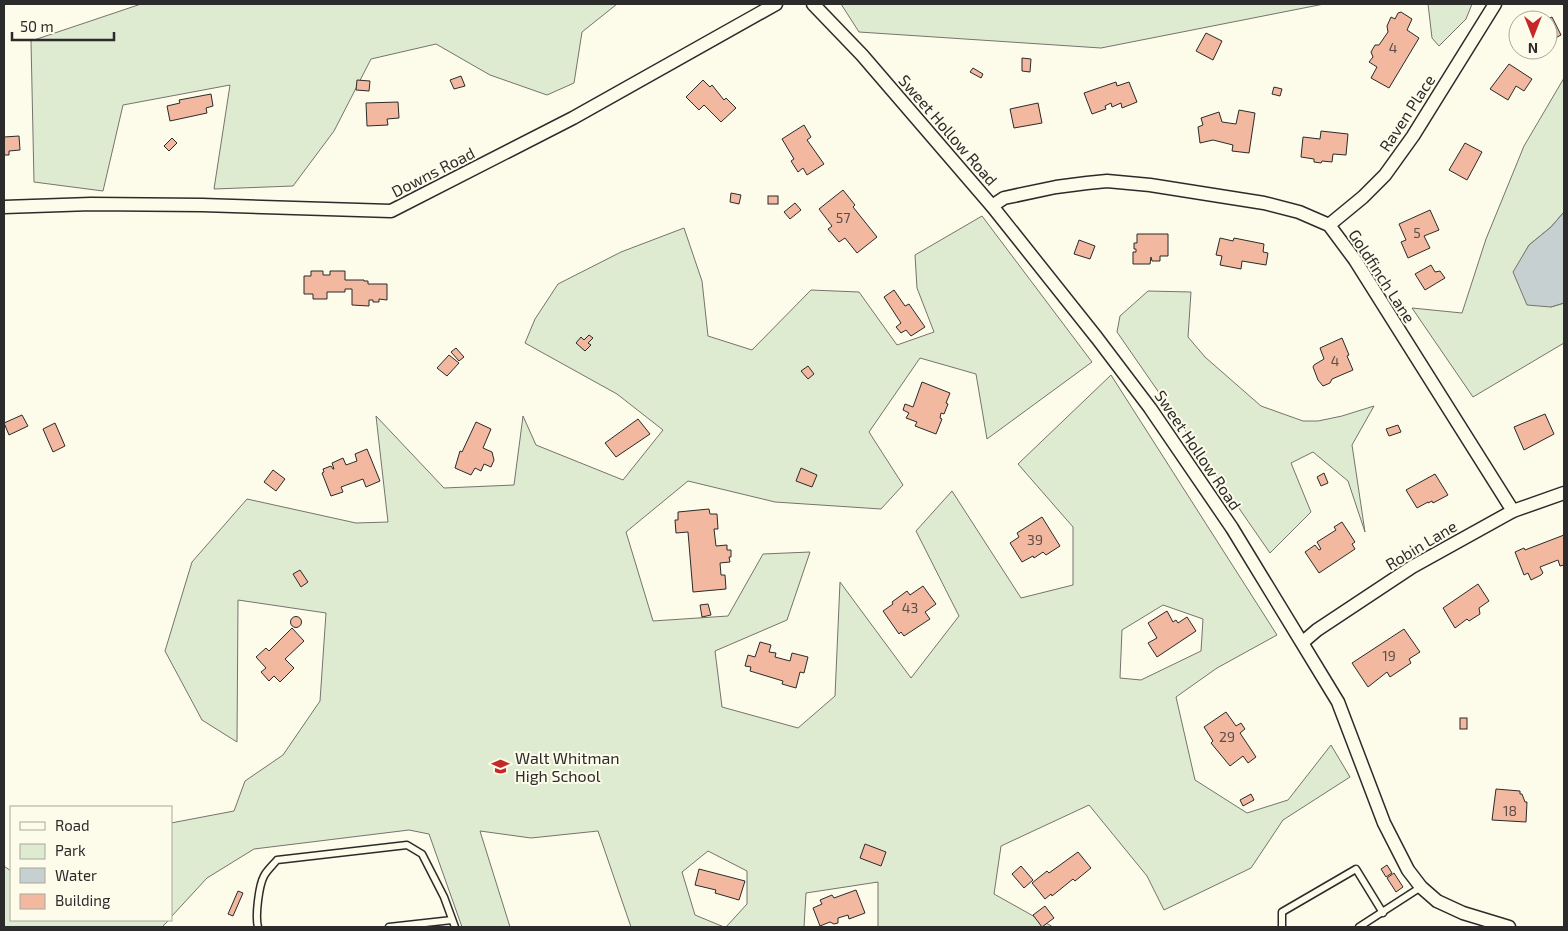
<svg xmlns="http://www.w3.org/2000/svg" width="1568" height="931" viewBox="0 0 1568 931" font-family="'Exo 2',sans-serif">
<rect width="100%" height="100%" fill="#fdfbea"/>
<g fill="#deebd1" stroke="#74746e" fill-rule="evenodd">
<path d="M141 4H617L582 32 574 83 547 95 490 75 436 44 371 59 334 131 293 186 214 189 230 85 123 105 103 191 34 182 31 41Z"/>
<path d="M841 4H1324L1101 48 859 32Z"/>
<path d="M1428 4H1472L1466 19 1439 46 1432 38Z"/>
<path d="M1564 78V212L1551 227 1529 245 1514 272 1551 307 1564 303V343L1473 397 1412 308 1462 313 1486 239 1524 146Z"/>
<path d="M982 216 1092 362 987 439 976 374 920 358 869 432 903 485 881 509 775 502 688 481 626 532 653 621 728 616 763 554 810 552 787 620 715 651 722 707 798 728 835 696 840 582 911 678 959 616 916 531 952 491 1021 598 1073 585V527L1018 464 1111 375 1277 635 1217 668 1176 697 1195 780 1247 813 1288 800 1331 745 1350 777 1283 820 1251 868 1164 910 1147 876 1089 805 1001 846 994 894 1053 927H878V882L806 893 804 927H726L747 904V871L708 851 682 872 695 915 724 927H631L598 831 531 838 480 831 510 927H462L429 834 409 830 254 849 207 878 171 917V823L234 811 245 781 283 755 320 701 326 613 238 600 237 742 202 720 165 651 192 562 247 499 356 523 388 522 376 416 444 488 514 485 523 416 536 445 623 480 663 430 617 394 525 343 535 319 558 284 621 252 684 228 702 281 708 336 752 350 811 290 859 292 897 345 934 332 917 288 915 255ZM1163 605 1203 619 1201 651 1141 680 1120 678 1122 630Z"/>
<path d="M1148 291 1191 292 1188 337 1205 357 1261 406 1303 421H1318L1342 416 1374 406 1352 445 1365 532 1348 481 1313 452 1291 463 1311 512 1270 553 1117 332 1120 316Z"/>
<path d="M4 866 11 871V920H169L162 927H4Z"/>
</g>
<path fill="#c7d0d0" stroke="#74746e" d="M1564 212V303L1551 307 1527 305 1513 272 1529 245 1551 227Z"/>
<g fill="#f2b8a0" stroke="#2b2b2b">
<path d="M1401 12 1412 19 1407 30 1419 38 1389 88 1371 78 1377 67 1369 62 1373 57 1371 52 1375 45H1379L1388 32 1387 26 1391 17 1395 19 1398 13Z"/>
<path d="M1552 17 1561 35 1548 42V20H1546Z"/>
<path d="M1206 33 1222 41 1213 60 1196 51Z"/>
<path d="M1022 58 1031 59 1030 72 1022 71Z"/>
<path d="M1509 64 1532 79 1524 91 1516 86 1508 100 1490 89Z"/>
<path d="M973 68 983 74 981 78 970 72Z"/>
<path d="M461 76 465 86 454 89 450 80Z"/>
<path d="M357 80 370 81 369 91 356 90Z"/>
<path d="M703 80 710 87 712 85 724 100 726 98 736 108 721 122 704 105 699 110 686 97Z"/>
<path d="M1116 82 1117 86 1129 82 1137 102 1122 108 1121 103 1112 107 1111 103 1105 106 1106 109 1092 114 1084 93Z"/>
<path d="M1274 87 1282 89 1280 96 1272 94Z"/>
<path d="M211 94 213 106 206 108 207 113 170 121 167 106 180 103 179 100Z"/>
<path d="M398 102 399 118 387 119 388 125 367 126 366 103Z"/>
<path d="M1038 103 1042 123 1014 128 1010 109Z"/>
<path d="M1239 110 1255 113 1249 153 1232 151 1233 145 1213 140 1200 143 1198 127 1203 125 1201 118 1219 112 1222 122 1236 124Z"/>
<path d="M804 125 811 137 807 140 824 164 807 175 803 168 798 172 791 161 794 159 782 139Z"/>
<path d="M1321 131 1348 134 1346 155 1333 154 1332 162 1322 161 1321 163 1314 162V159L1301 157 1303 137 1320 139Z"/>
<path d="M19 136 20 150 9 151V155H4V137Z"/>
<path d="M172 138 177 143 169 151 164 146Z"/>
<path d="M1465 143 1482 152 1467 180 1449 170Z"/>
<path d="M843 190 855 205 853 207 877 237 857 253 845 238 839 242 828 229 832 226 819 209Z"/>
<path d="M731 193 741 195 739 204 730 202Z"/>
<rect x="768" y="196" width="10" height="8"/>
<path d="M795 203 801 210 790 219 784 212Z"/>
<path d="M1430 210 1439 230 1424 236 1430 248 1408 258 1401 242 1406 240 1399 224Z"/>
<path d="M1137 234H1168V256H1160V261H1152L1151 257 1150 264H1133V252H1136V249H1134V243H1137Z"/>
<path d="M1220 238 1233 241 1234 238 1264 244 1263 252 1268 253 1266 265 1242 261 1241 269 1220 265 1222 256 1216 255Z"/>
<path d="M1079 240 1095 246 1090 259 1074 254Z"/>
<path d="M1431 265 1435 272 1440 271 1445 278 1425 290 1415 274Z"/>
<path d="M311 271H323V275H330V271H345V280H364V281H368V284H387V300L379 299V302H373V300H369V306L352 305V289H345V292H327V299H313V294H304V276H311Z"/>
<path d="M894 290 905 306 909 304 925 327 911 336 906 330 901 333 896 327 901 323 884 297Z"/>
<path d="M589 335 593 338 588 343 591 345 585 351 576 343 581 337 584 340Z"/>
<path d="M1342 338 1349 355 1347 356 1353 370 1332 379 1330 383 1323 386 1318 380 1313 367 1314 365 1324 359 1320 348Z"/>
<path d="M456 348 464 357 459 361 451 352Z"/>
<path d="M449 355 459 363 447 376 437 368Z"/>
<path d="M808 366 814 374 808 379 801 371Z"/>
<path d="M922 382 950 393 946 403 948 404 944 414 941 413 940 418 942 419 936 434 915 426 917 422 906 418 909 413 903 410 905 404 913 407Z"/>
<path d="M1545 414 1554 434 1524 450 1514 427Z"/>
<path d="M22 415 28 426 9 435 4 423Z"/>
<path d="M638 419 650 434 616 457 605 443Z"/>
<path d="M476 422 491 429 483 448 492 452 494 460 491 467 484 464 481 471 475 468 471 475 455 468 460 451 462 452Z"/>
<path d="M55 423 65 446 53 452 43 429Z"/>
<path d="M1398 425 1401 432 1389 436 1386 429Z"/>
<path d="M367 449 380 481 366 487 363 479 341 487 343 492 331 496 322 473 324 472 323 469 331 466 333 469H334L332 463 343 458 346 465 357 461 355 454Z"/>
<path d="M801 468 817 475 812 487 796 481Z"/>
<path d="M273 470 285 479 276 491 264 482Z"/>
<path d="M1324 473 1328 483 1321 486 1317 477Z"/>
<path d="M1435 474 1448 495 1433 503 1432 501 1428 503V502L1417 508 1406 490Z"/>
<path d="M709 509 710 514H717L718 529H714L716 546 727 545V550H731V557H729L730 562 720 563 721 575H725L726 589 693 592 688 532 676 533 675 520H678V512Z"/>
<path d="M1042 517 1060 546 1046 555 1043 552 1034 558 1033 556 1022 562 1010 543 1019 537 1017 533Z"/>
<path d="M1342 522 1355 542 1352 544 1355 549 1319 573 1305 552 1315 545 1319 550 1321 549 1317 542 1336 530 1334 527Z"/>
<path d="M1564 535V565L1560 566 1558 560 1540 567 1543 573 1541 575 1531 580 1528 573 1524 575 1515 552 1524 548 1525 550Z"/>
<path d="M300 570 308 582 301 587 293 574Z"/>
<path d="M1478 584 1489 601 1479 608 1480 614 1469 621 1467 619 1455 628 1443 608Z"/>
<path d="M923 586 936 604 925 612 930 619 904 636 901 632 899 634 883 611 893 604 892 602 907 591 910 595Z"/>
<path d="M708 604 711 615 702 617 700 605Z"/>
<path d="M1167 611 1173 622 1176 620 1178 623 1187 617 1196 631 1157 657 1148 643 1157 638 1148 623Z"/>
<circle cx="296" cy="622" r="5.5"/>
<path d="M292 628 304 641 285 659 294 668 280 682 274 676 269 681 261 672 266 668 256 657 266 648 269 651Z"/>
<path d="M1404 629 1420 652 1409 659 1411 663 1390 677 1387 672 1368 687 1352 663Z"/>
<path d="M760 642 771 645 769 652 776 653 775 657 790 661 792 653 808 657 804 673 800 672 796 688 782 684 783 681 750 671 751 667 745 666 748 655 755 657Z"/>
<path d="M1226 712 1236 726 1241 723 1245 729 1240 733 1256 757 1248 763 1243 756 1230 766 1211 743 1213 741 1204 727Z"/>
<rect x="1460" y="718" width="7" height="11"/>
<path d="M1496 789 1520 791V794H1522L1525 802H1527L1526 822 1492 820Z"/>
<path d="M1251 794 1254 800 1243 806 1240 800Z"/>
<path d="M865 844 886 852 881 866 860 858Z"/>
<path d="M1078 852 1091 868 1075 881 1073 879 1052 896 1051 894 1045 899 1032 883 1047 871 1049 873Z"/>
<path d="M1387 865 1392 873 1386 877 1381 869Z"/>
<path d="M1021 866 1033 880 1024 888 1012 874Z"/>
<path d="M699 869 745 881 739 900 715 893 716 890 695 885Z"/>
<path d="M1394 873 1403 887 1396 892 1387 878Z"/>
<path d="M856 890 865 913 849 919 848 915 838 918V923L834 924 830 922 820 926 813 908 822 904 820 900 832 895 834 898Z"/>
<path d="M238 891 243 893 233 916 228 914Z"/>
<path d="M1045 906 1054 918 1042 927 1033 915Z"/>
</g>
<g fill="none" stroke-linecap="round" stroke-linejoin="round">
<defs>
<g id="lane">
<path d="M258 927C255 916 259 885 264 876 267 870 273 865 277 860L407 845 422 854 444 897 455 927"/>
<path d="M389 927 452 920"/>
<path d="M1282 927V912L1356 869 1383 913"/>
<path d="M1359 927 1421 887"/>
</g>
<g id="street">
<path d="M813 4 862 55 992 206 1097 338 1150 408 1232 528 1338 702 1384 823 1408 870 1421 887 1437 901 1463 913 1509 927"/>
<path d="M992 206 1004 198 1056 187 1087 183 1107 181 1150 185 1264 203 1299 212 1329 225 1355 260 1513 511"/>
<path d="M4 207 91 204 202 205 391 211 573 118 776 4"/>
<path d="M1329 225 1363 197 1385 175 1413 136 1495 4"/>
<path d="M1303 642 1317 630 1412 567 1513 511 1564 493"/>
</g>
</defs>
<use href="#lane" stroke="#2b2b2b" stroke-width="9"/>
<use href="#street" stroke="#2b2b2b" stroke-width="15"/>
<use href="#lane" stroke="#fdfbea" stroke-width="6"/>
<use href="#street" stroke="#fdfbea" stroke-width="12"/>
</g>
<defs>
<symbol id="school-bare" viewBox="-9 -9 18 18"><path d="M0-5L7-2L0 1L-7-2ZM-4 1L0 2.5L4 1V4Q0 6-4 4Z" fill="#c62828" stroke="#fdfbea" stroke-width="2.5" paint-order="stroke"/></symbol>
</defs>
<g fill-rule="evenodd">
<use href="#school-bare" x="488" y="754" width="25" height="25"/>
</g>
<g text-anchor="middle" stroke-width="4" stroke-linejoin="round" paint-order="stroke">
<g font-size="14" fill="#5d4e48">
<text x="1393" y="53">4</text>
<text x="843" y="223">57</text>
<text x="1417" y="238">5</text>
<text x="1335" y="366">4</text>
<text x="1035" y="545">39</text>
<text x="910" y="613">43</text>
<text x="1389" y="661">19</text>
<text x="1227" y="742">29</text>
<text x="1510" y="816">18</text>
</g>
<g font-size="16" fill="#2b2b2b" stroke="#fdfbea">
<text transform="translate(1407 113) rotate(-57)" y="6">Raven Place</text>
<text transform="translate(948 130) rotate(49)" y="6">Sweet Hollow Road</text>
<text transform="translate(433 172) rotate(-27)" y="6">Downs Road</text>
<text transform="translate(1382 276) rotate(57)" y="6">Goldfinch Lane</text>
<text transform="translate(1198 450) rotate(56)" y="6">Sweet Hollow Road</text>
<text transform="translate(1421 545) rotate(-31)" y="6">Robin Lane</text>
</g>
<g font-size="16" fill="#2b2b2b" stroke="#fdfbea" text-anchor="start">
<text x="515" y="764">Walt Whitman<tspan x="515" dy="18">High School</tspan></text>
</g>
</g>
<rect width="1568" height="931" fill="none" stroke="#2b2b2b" stroke-width="10"/>
<rect x="10" y="806" width="162" height="115" fill="#fdfbea" stroke="#a9a89e"/>
<rect x="20" y="822" width="25" height="8" fill="#fdfbea" stroke="#a9a89e"/>
<text x="55" y="831" font-size="15" fill="#2b2b2b">Road</text>
<rect x="20" y="844" width="25" height="15" fill="#deebd1" stroke="#a9a89e"/>
<text x="55" y="856" font-size="15" fill="#2b2b2b">Park</text>
<rect x="20" y="868" width="25" height="15" fill="#c7d0d0" stroke="#a9a89e"/>
<text x="55" y="881" font-size="15" fill="#2b2b2b">Water</text>
<rect x="20" y="894" width="25" height="15" fill="#f2b8a0" stroke="#a9a89e"/>
<text x="55" y="906" font-size="15" fill="#2b2b2b">Building</text>
<g transform="translate(1533 35) rotate(180)"><circle r="24" fill="#fdfbea" stroke="#a9a89e"/>
<path d="M0-4L9 19L0 12L-9 19Z" fill="#c62828"/>
<text y="-8" font-size="14" font-weight="bold" text-anchor="middle" fill="#2b2b2b">N</text>
</g>
<path d="M12 32v8h102v-8" fill="none" stroke="#2b2b2b" stroke-width="2.5"/>
<text x="20" y="32" font-size="15" fill="#2b2b2b" stroke="#fdfbea" stroke-width="4" paint-order="stroke">50 m</text>
</svg>
